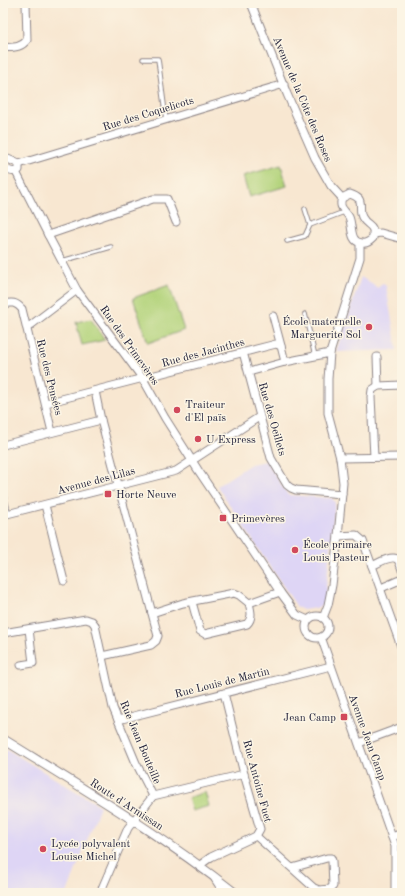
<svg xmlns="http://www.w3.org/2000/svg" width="405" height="896" viewBox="0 0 405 896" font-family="'Old Standard TT',serif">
<rect width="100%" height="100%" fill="#fcf5e5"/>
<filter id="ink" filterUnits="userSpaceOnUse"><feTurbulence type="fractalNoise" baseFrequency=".025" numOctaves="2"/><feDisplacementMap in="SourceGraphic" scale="8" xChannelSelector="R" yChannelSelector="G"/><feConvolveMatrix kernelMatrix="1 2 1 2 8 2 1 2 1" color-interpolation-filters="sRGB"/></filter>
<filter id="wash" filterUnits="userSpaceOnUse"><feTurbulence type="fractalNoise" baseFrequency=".012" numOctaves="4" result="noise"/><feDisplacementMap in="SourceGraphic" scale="16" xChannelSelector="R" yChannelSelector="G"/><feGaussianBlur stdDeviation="0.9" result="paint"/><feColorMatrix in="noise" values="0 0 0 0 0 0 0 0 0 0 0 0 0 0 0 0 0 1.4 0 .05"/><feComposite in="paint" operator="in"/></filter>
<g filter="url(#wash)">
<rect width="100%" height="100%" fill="#f8e7d1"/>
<g fill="#ded5f5">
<path d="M361 277 378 288 382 283 386 286 397 350 336 352Z"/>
<path d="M266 461 288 495 332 498 335 503 325 598 322 605 316 608 303 610 297 607 217 486 251 464Z"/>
<path d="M3 747 100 806 67 893H3Z"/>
</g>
<g fill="#b2d37a" stroke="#6a7a5a">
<path d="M281 165 287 186 249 197 243 176Z"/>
<path d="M169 285 184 330 148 343 133 298Z"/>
<path d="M91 319 105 340 82 345 76 322Z"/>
<path d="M205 792 209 806 192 811 188 798Z"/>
</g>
</g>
<g filter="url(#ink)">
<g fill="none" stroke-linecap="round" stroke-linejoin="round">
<defs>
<g id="service">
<path d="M143 59H158L166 120"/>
<path d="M305 209 310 225"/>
<path d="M287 241 305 236 310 225 344 212"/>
<path d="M62 261 111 247"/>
<path d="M305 314 315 356"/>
</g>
<g id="minor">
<path d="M251 3 287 94 315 158 331 186 342 198"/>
<path d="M3 48C13 47 21 48 27 40L26 3"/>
<path d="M3 163 5 160 8 159 19 164V170C14 173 6 171 3 166"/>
<path d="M19 164 284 84"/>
<path d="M16 172 48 235 77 290 143 379 165 418 198 470 280 592 297 615 308 620"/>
<path d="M350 194C353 195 356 196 359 199 362 203 359 211 362 217 367 227 375 223 373 238 370 241 367 244 362 243 349 242 353 226 349 217 345 210 338 208 342 198Z"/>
<path d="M373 234 381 233 402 239"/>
<path d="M48 235 153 199H167L176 222"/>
<path d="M3 304C12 302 16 302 22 309L52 432"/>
<path d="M273 316 281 346"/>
<path d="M27 328 77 290"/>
<path d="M243 352 271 458 287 485 291 488 296 490 342 494"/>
<path d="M377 357 378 386"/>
<path d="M249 372 285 362"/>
<path d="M95 391 101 420 158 636 156 641 151 645 102 656"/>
<path d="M46 403 276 344 281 346 285 362 330 353"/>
<path d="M3 445 101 420"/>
<path d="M374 457 371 397 372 390 378 386 402 385"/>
<path d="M340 458 402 457"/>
<path d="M3 499 7 514"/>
<path d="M45 505 64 581"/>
<path d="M3 515 176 471 259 417"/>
<path d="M338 536 356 535 363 541 402 649"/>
<path d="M372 566C378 563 393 554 398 560 400 563 401 567 402 570"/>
<path d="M381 588 402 579"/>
<path d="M192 602 200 631 205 634 247 624C253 618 251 611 249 603"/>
<path d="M152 613 183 603 234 593 239 595 249 603 280 592"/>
<circle cx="317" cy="627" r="11"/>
<path d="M323 618 328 605 332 585 338 536 343 483 340 458 328 413V379L330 353 360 258V243"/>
<path d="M3 633 86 619 92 621 95 625 113 708 136 763 153 796"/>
<path d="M321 637 395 846V893"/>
<path d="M21 665 33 663 29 629"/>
<path d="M118 720 331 666"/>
<path d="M359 743 402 727"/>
<path d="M256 836 314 888 319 890 330 889 333 886 332 861 331 858H327L292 868"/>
<path d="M392 837 402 833"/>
<path d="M200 865 211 857 256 836 260 829 244 774 224 693"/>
<path d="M215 879 224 893"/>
<path d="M100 893 128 828 153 796 244 774"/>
</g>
<path id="tertiary" d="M3 739C82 788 162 835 235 893"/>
</defs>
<use href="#service" stroke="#8d8486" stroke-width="5.5"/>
<use href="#minor" stroke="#8d8486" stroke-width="9"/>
<use href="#tertiary" stroke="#8d8486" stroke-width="10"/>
<use href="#service" stroke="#fff" stroke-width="3.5"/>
<use href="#minor" stroke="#fff" stroke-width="7"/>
<use href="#tertiary" stroke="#fff" stroke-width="8"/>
</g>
</g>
<g fill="#d1495b" stroke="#fcf5e5" stroke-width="1.5">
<circle cx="369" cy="327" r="4"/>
<circle cx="177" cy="410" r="4"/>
<circle cx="198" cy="439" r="4"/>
<rect x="104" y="490" width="8" height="8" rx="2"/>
<rect x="219" y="514" width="8" height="8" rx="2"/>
<circle cx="295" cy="550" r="4"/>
<rect x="340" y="713" width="8" height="8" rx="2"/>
<circle cx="43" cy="849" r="4"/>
</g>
<g text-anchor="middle" stroke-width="3" stroke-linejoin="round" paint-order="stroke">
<g font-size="11" fill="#22223b" stroke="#fcf5e5">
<text transform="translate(303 99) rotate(67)" y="4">Avenue de la Côte des Roses</text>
<text transform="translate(148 113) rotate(-17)" y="4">Rue des Coquelicots</text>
<text transform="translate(130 345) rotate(55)" y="4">Rue des Primevères</text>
<text transform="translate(203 352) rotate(-15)" y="4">Rue des Jacinthes</text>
<text transform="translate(50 377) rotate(76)" y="4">Rue des Pensées</text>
<text transform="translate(273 419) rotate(74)" y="4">Rue des Oeillets</text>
<text transform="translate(96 480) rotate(-15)" y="4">Avenue des Lilas</text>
<text transform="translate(222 682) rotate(-14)" y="4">Rue Louis de Martin</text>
<text transform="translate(368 737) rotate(70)" y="4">Avenue Jean Camp</text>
<text transform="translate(141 742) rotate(67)" y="4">Rue Jean Bouteille</text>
<text transform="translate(258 781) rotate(75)" y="4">Rue Antoine Fuet</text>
<text transform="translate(127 804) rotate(33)" y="4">Route d'Armissan</text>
</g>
<g font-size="11" fill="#22223b" stroke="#fcf5e5" text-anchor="start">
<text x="361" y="325" text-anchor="end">École maternelle<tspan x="361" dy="13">Marguerite Sol</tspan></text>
<text x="185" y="408">Traiteur<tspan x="185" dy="13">d'El païs</tspan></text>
<text x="206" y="443">U Express</text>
<text x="116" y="498">Horte Neuve</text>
<text x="231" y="522">Primevères</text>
<text x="303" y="548">École primaire<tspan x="303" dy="13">Louis Pasteur</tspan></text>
<text x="336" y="721" text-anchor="end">Jean Camp</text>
<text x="51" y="847">Lycée polyvalent<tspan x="51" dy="13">Louise Michel</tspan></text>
</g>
</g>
<rect width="405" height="896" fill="none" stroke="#fcf5e5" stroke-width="16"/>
</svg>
